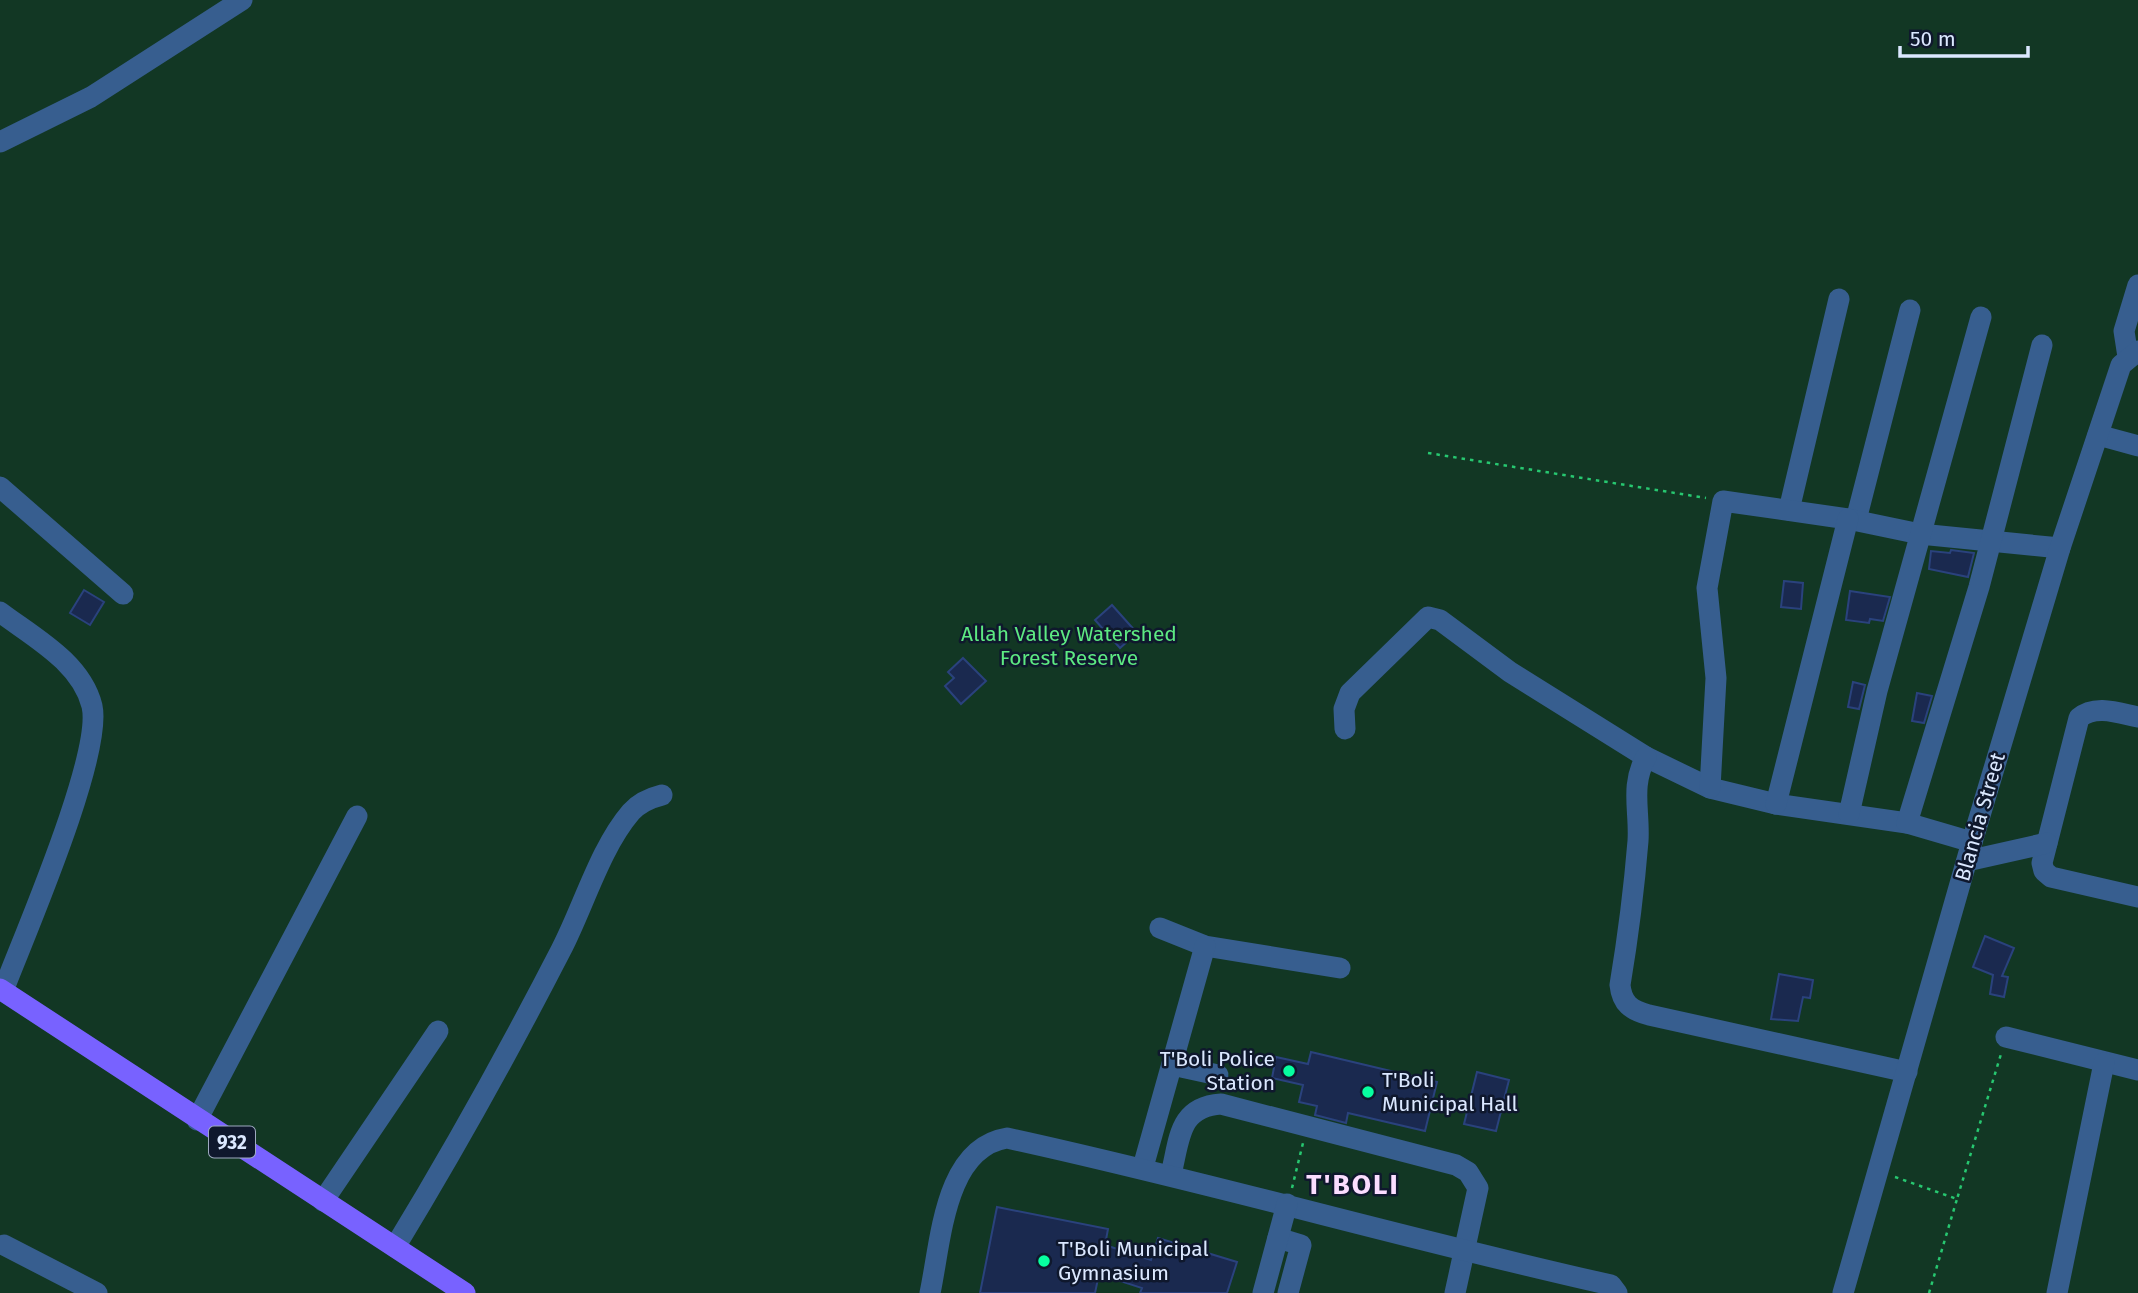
<svg xmlns="http://www.w3.org/2000/svg" width="2138" height="1293" viewBox="0 0 2138 1293" font-family="'Fira Sans',sans-serif">
<rect width="100%" height="100%" fill="#0f182d"/>
<rect fill="#123724" x="0" y="0" width="2138" height="1293"/>
<g fill="#1a294f" stroke="#2a427d" stroke-width="2">
<path d="M1951 550 1974 553 1968 577 1929 569 1931 551 1950 553Z"/>
<path d="M1784 581 1803 583 1801 609 1781 607Z"/>
<path d="M84 590 104 602 90 625 70 613Z"/>
<path d="M1850 591 1890 597 1883 621 1870 619 1869 623 1846 620Z"/>
<path d="M1112 605 1137 633 1120 648 1095 620Z"/>
<path d="M963 658 986 681 961 704 945 686 954 678 948 672Z"/>
<path d="M1853 682 1865 685 1859 709 1848 707Z"/>
<path d="M1917 693 1932 696 1924 723 1912 721Z"/>
<path d="M1985 936 2014 948 2002 976 2008 977 2004 997 1990 994 1993 975 1973 967Z"/>
<path d="M1779 974 1813 980 1810 998 1803 997 1798 1021 1771 1019Z"/>
<path d="M1311 1052 1437 1082 1425 1131 1348 1113 1346 1123 1315 1115 1317 1106 1299 1102 1303 1085 1272 1078 1276 1057 1308 1064Z"/>
<path d="M1477 1072 1509 1080 1496 1131 1464 1124Z"/>
<path d="M997 1207 1108 1229 1105 1245 1151 1260 1158 1238 1237 1262 1227 1293H1140L1142 1288 1099 1274 1095 1293H980Z"/>
</g>
<g fill="none" stroke-linecap="round" stroke-linejoin="round">
<g stroke="#27c770" stroke-width="2.5" stroke-dasharray="3.5 5" stroke-linecap="butt">
<path d="M1428 453 1706 498"/>
<path d="M1895 1177 1957 1199 2001 1054"/>
<path d="M1292 1188 1303 1143"/>
<path d="M1929 1293 1957 1199"/>
</g>
<g stroke="#375e8f" stroke-width="21">
<path d="M0 142 91 97 242 0"/>
<path d="M2128 357 2124 331 2138 285"/>
<path d="M2098 435 2138 446"/>
<path d="M0 487 123 594"/>
<path d="M1789 510 1839 299"/>
<path d="M1856 520 1910 310"/>
<path d="M0 612C33 637 81 662 92 706 103 755 24 936 3 991"/>
<path d="M2138 717C2119 713 2095 704 2079 718L2042 863 2044 871 2051 877 2138 897"/>
<path d="M1345 729 1344 709 1350 693 1428 617 1440 620 1510 672 1646 757 1710 788 1776 804 1907 823"/>
<path d="M1646 757C1630 786 1640 811 1638 841 1634 890 1628 937 1620 985 1622 1004 1631 1010 1649 1015L1907 1072"/>
<path d="M1710 788 1716 678 1707 588 1723 501 1848 519 1920 534 2060 548"/>
<path d="M1776 804 1848 519"/>
<path d="M1849 814 1877 691 1981 317"/>
<path d="M1972 842 1907 823 1979 587 2042 345"/>
<path d="M1967 861 2047 843"/>
<path d="M1160 928 1205 946 1340 968"/>
<path d="M2006 1037 2138 1070"/>
<path d="M1172 1065 1218 1075"/>
<path d="M197 1120 357 816"/>
<path d="M1143 1167 1205 946"/>
<path d="M1171 1174C1180 1139 1178 1107 1221 1104L1456 1165 1468 1172 1478 1188 1455 1293"/>
<path d="M323 1201 438 1031"/>
<path d="M1278 1238 1301 1245 1288 1293"/>
<path d="M4 1245 97 1293"/>
<path d="M395 1247C454 1150 509 1051 561 950 583 908 600 848 631 812 640 802 650 798 662 795"/>
<path d="M930 1293C941 1242 944 1148 1007 1138 1210 1182 1409 1240 1611 1285L1617 1293"/>
<path d="M1263 1293 1287 1204"/>
<path d="M1843 1293 1972 842 2060 548 2121 365 2138 351"/>
<path d="M2057 1293 2104 1063"/>
</g>
<path stroke="#7862ff" stroke-width="21" d="M0 989 465 1293"/>
</g>
<g fill="#07ffa0" stroke="#0f182d" stroke-width="2.5">
<circle cx="1289" cy="1071" r="7"/>
<circle cx="1368" cy="1092" r="7"/>
<circle cx="1044" cy="1261" r="7"/>
</g>
<g text-anchor="middle" stroke-width="5" stroke-linejoin="round" paint-order="stroke">
<rect fill="#0f182d" stroke="#9eaac0" stroke-width="2" x="209" y="1126.5" width="46" height="31" rx="5"/>
<g font-size="19" font-weight="bold" fill="#dbe8ff">
<text x="232" y="1149">932</text>
</g>
<g font-size="21" fill="#5de982" stroke="#0f182d">
<text x="1069" y="641">Allah Valley Watershed<tspan x="1069" dy="24">Forest Reserve</tspan></text>
</g>
<g font-size="21" fill="#dbe8ff" stroke="#0f182d">
<text transform="translate(1980 817) rotate(-74)" y="7">Blancia Street</text>
</g>
<g font-size="21" fill="#dbe8ff" stroke="#0f182d" text-anchor="start">
<text x="1275" y="1066" text-anchor="end">T'Boli Police<tspan x="1275" dy="24">Station</tspan></text>
<text x="1382" y="1087">T'Boli<tspan x="1382" dy="24">Municipal Hall</tspan></text>
<text x="1058" y="1256">T'Boli Municipal<tspan x="1058" dy="24">Gymnasium</tspan></text>
</g>
<g font-size="28" font-weight="bold" letter-spacing="2" fill="#fbddff" stroke="#0f182d">
<text x="1353" y="1194">T'BOLI</text>
</g>
</g>
<path d="M1900 46v10h128v-10" fill="none" stroke="#dbe8ff" stroke-width="3.5"/>
<text x="1910" y="46" font-size="21" fill="#dbe8ff" stroke="#0f182d" stroke-width="5" paint-order="stroke">50 m</text>
</svg>
